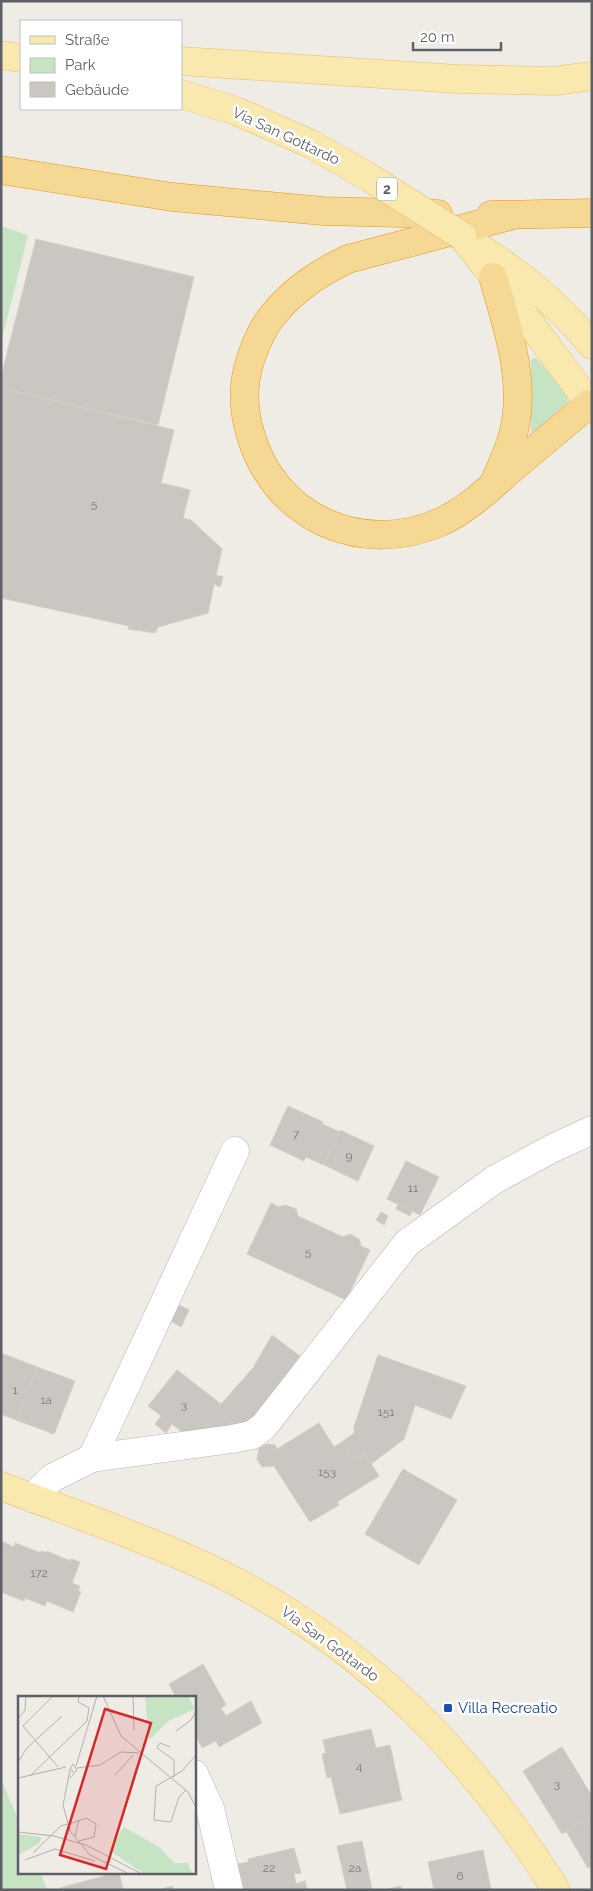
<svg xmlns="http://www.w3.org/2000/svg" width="593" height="1891" viewBox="0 0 593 1891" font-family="Raleway,sans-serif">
<rect width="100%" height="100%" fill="#efece6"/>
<g fill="#c6e4c4">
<path d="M1 226 28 235 1 343Z"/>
<path d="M533 358 537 359 567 395 568 402 536 430 531 432V360Z"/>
<path d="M1 1779 19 1821V1872H40L47 1890H1Z"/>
</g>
<g fill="#cac7c2" stroke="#d3cec4">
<path d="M36 239 194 277 158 425 1 388V377Z"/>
<path d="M1 388 174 430 161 483 190 490 183 518 191 520 222 549 216 575 223 577 220 587 214 584 208 613 158 627 155 633 128 629 129 626 1 598Z"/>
<path d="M288 1106 323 1122 304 1161 270 1145Z"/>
<path d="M322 1124 340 1132 324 1165 306 1157Z"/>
<path d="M340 1130 374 1146 358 1181 324 1165Z"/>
<path d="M406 1161 439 1177 420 1215 387 1199Z"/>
<path d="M271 1203 279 1207 285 1205 296 1209 298 1216 343 1237 350 1234 359 1239 361 1246 370 1250 346 1300 247 1254Z"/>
<path d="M398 1204 412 1211 410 1216 396 1209Z"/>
<path d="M381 1212 388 1216 384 1225 376 1220Z"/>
<path d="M177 1304 189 1310 181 1327 169 1320Z"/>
<path d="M272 1335 305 1360 255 1425 240 1431 215 1411 253 1368Z"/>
<path d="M1 1353 37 1367 16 1420 1 1414Z"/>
<path d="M378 1355 466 1386 451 1419 415 1405 404 1439 371 1464 365 1454 354 1461 342 1442 354 1433V1427Z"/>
<path d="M37 1367 75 1381 54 1434 16 1420Z"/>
<path d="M177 1370 221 1404 215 1411 236 1428 189 1437 148 1406Z"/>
<path d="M161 1416 172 1424 166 1433 155 1424Z"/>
<path d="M319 1423 334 1447 342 1442 354 1461 365 1454 379 1476 337 1502 339 1505 310 1522 274 1466 262 1467 257 1459 259 1448 267 1444 275 1445 277 1449Z"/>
<path d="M403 1469 457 1500 419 1565 365 1534Z"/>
<path d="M1 1541 14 1547 15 1543 41 1553V1551L47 1553V1551L70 1561 71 1559 80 1562 72 1583 80 1586 78 1591 81 1592 73 1612 47 1601 45 1606 25 1598 24 1601 1 1592Z"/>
<path d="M203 1664 226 1705 221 1708 226 1716 251 1701 262 1723 219 1747 216 1741 202 1748 194 1732V1697H176L169 1684Z"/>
<path d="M371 1729 376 1748 390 1745 402 1800 340 1814 331 1777 327 1778 322 1754 326 1753 323 1740Z"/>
<path d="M562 1747 592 1796V1816L562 1834 523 1771Z"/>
<path d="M592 1816V1866L588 1868 566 1831Z"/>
<path d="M362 1841 372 1890H347L337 1846Z"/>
<path d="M294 1848 301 1873 294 1874 296 1884 305 1881 307 1890H244L238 1864 249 1862 248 1859Z"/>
<path d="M483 1850 491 1890H434L428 1862Z"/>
<path d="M119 1872 123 1890H60V1888Z"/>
<path d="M172 1886 174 1890H159Z"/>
<path d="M401 1886 402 1890H384Z"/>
</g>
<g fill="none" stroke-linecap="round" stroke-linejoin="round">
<defs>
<g id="minor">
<path d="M92 1458 235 1151"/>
<path d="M32 1498 52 1478 92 1458 232 1439 252 1435 264 1426 407 1243 494 1180 551 1149 592 1130"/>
<path d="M194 1774 210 1808 229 1890"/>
</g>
<g id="major">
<path d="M1 55 21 58"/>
<path d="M181 61 458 79 554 81 592 76"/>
<path d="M181 94 236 111 311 144"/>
<path d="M462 236 533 327 592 407"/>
<path d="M480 248C525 277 558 305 592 345"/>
<path d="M1 1486C74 1514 149 1539 219 1573 366 1646 469 1752 556 1890"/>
</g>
<g id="highway">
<path d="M1 170 172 197 323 211 438 214"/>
<path d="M491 215 592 213"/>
<path d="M510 216 348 259C319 273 294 289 273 315 263 327 256 343 251 358 242 384 243 411 251 436 275 517 360 556 438 523 464 512 487 491 508 472 535 449 562 427 589 404"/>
<path d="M493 277C507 326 526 379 514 431 510 448 502 465 495 481"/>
</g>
</defs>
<use href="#minor" stroke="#b3b6b9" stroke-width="29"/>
<use href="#major" stroke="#e9bc65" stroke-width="29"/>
<use href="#highway" stroke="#e6950f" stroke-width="29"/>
<use href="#minor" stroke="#fff" stroke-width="28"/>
<use href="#major" stroke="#fae9af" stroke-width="28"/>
<use href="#highway" stroke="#f6d895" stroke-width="28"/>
<defs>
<path id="major-bridge" d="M311 144 372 179 462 236"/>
</defs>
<use href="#major-bridge" stroke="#e9bc65" stroke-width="29" stroke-linecap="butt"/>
<use href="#major-bridge" stroke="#fae9af" stroke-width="28"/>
</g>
<rect fill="#1a4fb4" stroke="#fff" stroke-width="2" x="443" y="1703" width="10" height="10" rx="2.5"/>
<g text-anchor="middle" stroke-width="5" stroke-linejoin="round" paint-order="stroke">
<g font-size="12" fill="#787a7c">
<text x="94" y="508">5</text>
<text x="296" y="1138">7</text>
<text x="349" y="1160">9</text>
<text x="413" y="1192">11</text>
<text x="308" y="1256">5</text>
<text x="15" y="1394">1</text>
<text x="46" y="1404">1a</text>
<text x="184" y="1409">3</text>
<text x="386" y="1416">151</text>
<text x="327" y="1476">153</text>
<text x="39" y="1577">172</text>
<text x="359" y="1770">4</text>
<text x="557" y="1788">3</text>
<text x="269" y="1872">22</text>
<text x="355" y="1872">2a</text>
<text x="460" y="1880">6</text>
</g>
<rect fill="#fff" stroke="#8e9093" stroke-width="1" x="377" y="177.5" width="20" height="23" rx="4"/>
<g font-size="14" font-weight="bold" fill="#5d6165">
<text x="387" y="194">2</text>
</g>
<g font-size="15" fill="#5d6165" stroke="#fff">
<text transform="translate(286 136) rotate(25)" y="5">Via San Gottardo</text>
<text transform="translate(330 1644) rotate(36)" y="5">Via San Gottardo</text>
</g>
<g font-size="15" fill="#164399" stroke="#fff" text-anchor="start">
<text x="458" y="1713">Villa Recreatio</text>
</g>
</g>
<g transform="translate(18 1696)">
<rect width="178" height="178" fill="#efece6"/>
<path d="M127 0H170L177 13 150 25 131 44ZM106 131 141 151 156 167H170L174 177H125L91 154ZM0 138 23 141 22 147 0 159Z" fill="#c6e4c4"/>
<path fill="none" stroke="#b1b0ae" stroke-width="1" d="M35 0 5 30 40 71M85 0 103 40 170 96 178 111M115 0 116 34M0 23 7 14 8 0M158 35 173 24 178 15M152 51 142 47 139 52 156 64V81M0 66 9 52 44 20M58 70 79 0M59 72 82 69 103 56 121 57M52 74 45 109 52 135 72 159 109 177M97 79 115 59M12 80 69 25 71 12 60 6 61 0M0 82 48 71M52 82 59 74 55 68 52 73 56 76M168 94 161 101 153 126 136 124 138 90 164 75 178 59M52 128 68 122 78 128 76 141 61 145M0 136 36 140 68 149 122 177M57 140 61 124M15 157 43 130 50 128M7 164 37 153 77 165"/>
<path fill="#d62828" fill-opacity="0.15" stroke="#d62828" stroke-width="2.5" d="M87 13 133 27 88 173 42 159Z"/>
<rect width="178" height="178" fill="none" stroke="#5d6165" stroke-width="2.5"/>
</g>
<rect width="593" height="1891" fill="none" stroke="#5d6165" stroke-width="5"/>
<rect x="20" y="20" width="162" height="90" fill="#ffffff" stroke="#bec0c1"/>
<rect x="30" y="36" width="25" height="8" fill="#fae9af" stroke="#bec0c1"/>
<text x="65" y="45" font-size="15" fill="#5d6165">Straße</text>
<rect x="30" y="58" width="25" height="15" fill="#c6e4c4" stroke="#bec0c1"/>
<text x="65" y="70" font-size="15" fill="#5d6165">Park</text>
<rect x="30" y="82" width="25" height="15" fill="#cac7c2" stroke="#bec0c1"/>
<text x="65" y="95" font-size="15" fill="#5d6165">Gebäude</text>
<path d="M413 42v8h88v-8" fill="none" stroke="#5d6165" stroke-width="2.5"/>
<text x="420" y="42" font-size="15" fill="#5d6165" stroke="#ffffff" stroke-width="4" paint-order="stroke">20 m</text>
</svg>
